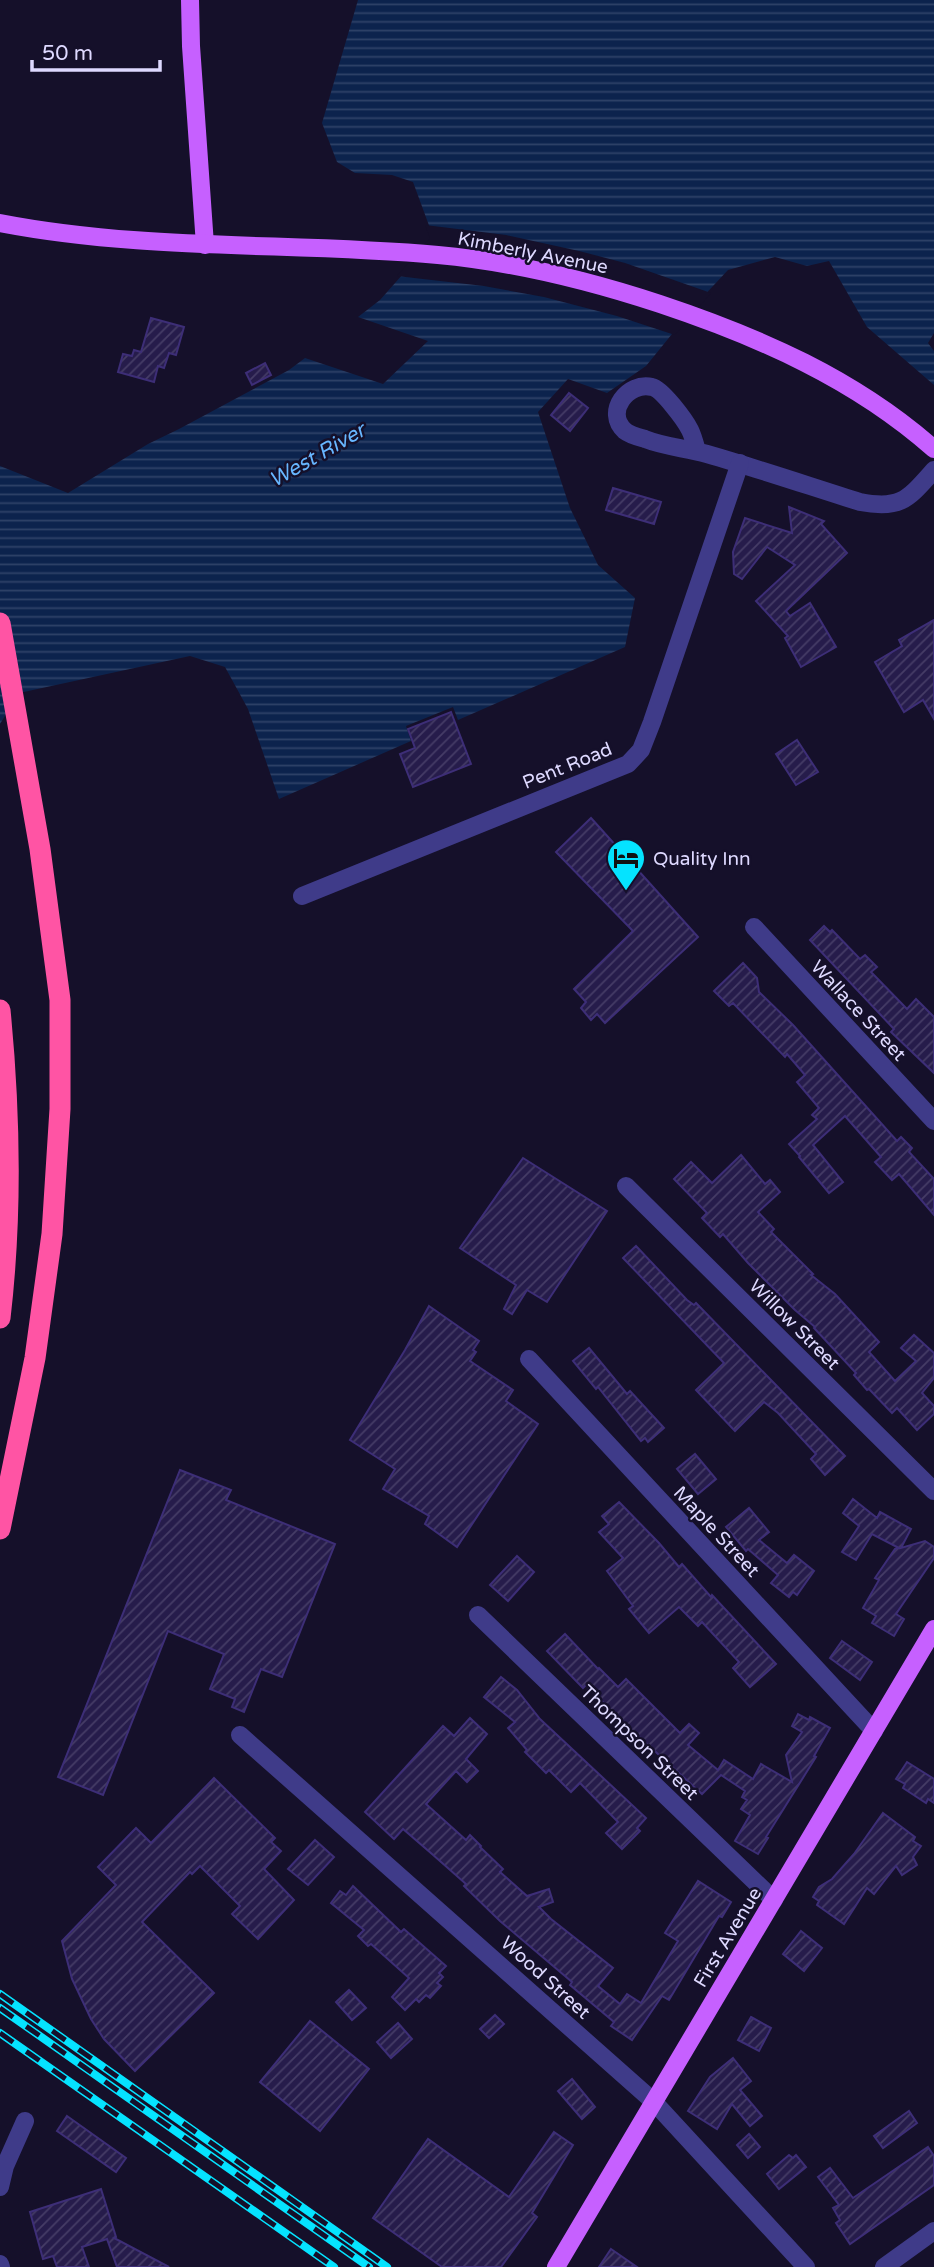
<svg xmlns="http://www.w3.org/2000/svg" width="934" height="2267" viewBox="0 0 934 2267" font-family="'Varela Round',sans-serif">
<defs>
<pattern id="water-rules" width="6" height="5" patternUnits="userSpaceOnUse" patternTransform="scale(1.75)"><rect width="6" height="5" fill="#0c234d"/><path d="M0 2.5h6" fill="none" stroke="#2f4268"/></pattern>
<pattern id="building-hatch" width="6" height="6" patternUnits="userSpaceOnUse" patternTransform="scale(1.75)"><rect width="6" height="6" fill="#261c4b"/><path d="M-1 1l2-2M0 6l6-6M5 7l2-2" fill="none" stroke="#453c66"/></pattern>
</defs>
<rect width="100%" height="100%" fill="#15102a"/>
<path fill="url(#water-rules)" d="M358 0H934V333L928 343 934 351V385L867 327 829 261 807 266 775 257 728 270 698 302 646 366 607 393 568 379 538 412 570 508 598 565 635 598 625 647 458 720 453 707 406 726 411 741 279 799 248 709 225 667 190 656 19 693 0 724V466L68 493 148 444 179 429 289 370 305 358 383 384 428 341 358 317 380 300 434 239 413 182 392 175 355 173 337 162 322 123Z"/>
<path fill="#15102a" d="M425 225 506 235 579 251 625 263 711 293 675 335 617 316 544 297 484 286 397 276 430 238Z"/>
<g fill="url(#building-hatch)" stroke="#3d2e77" stroke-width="2">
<path d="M151 318 184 327 176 355 169 353 164 368 158 366 154 382 118 372 123 354 132 356 134 350 141 352Z"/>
<path d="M265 363 271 375 252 385 246 373Z"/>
<path d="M569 393 588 408 570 431 551 415Z"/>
<path d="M613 488 661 502 654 524 606 510Z"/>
<path d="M789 507 824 521 821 524 847 553 786 611 790 616 810 603 836 647 801 667 785 638 788 636 756 601 795 565 767 547 742 579 734 574 733 552 745 518 792 533Z"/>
<path d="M934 620V719L923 700 904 712 875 662 902 646 899 640Z"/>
<path d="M451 712 471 764 413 787 400 754 415 748 408 729Z"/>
<path d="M797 740 818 772 796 785 776 754Z"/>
<path d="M591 818 698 937 605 1023 597 1014 591 1020 581 1008 586 1002 574 989 633 931 556 852Z"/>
<path d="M824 926 830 932 832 930 860 959 865 955 877 967 871 972 907 1009 916 999 934 1017V1073L891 1032 894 1029 810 940Z"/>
<path d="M743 963 757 978 759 992 793 1025 897 1141 901 1137 912 1148 909 1152 934 1179V1215L899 1174 892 1180 875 1162 881 1157 845 1116 813 1145 843 1182 829 1193 799 1157 800 1156 789 1144 817 1119 812 1115 819 1108 797 1082 805 1075 787 1054 785 1057 733 1003 729 1006 714 991Z"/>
<path d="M741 1155 765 1184 770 1180 780 1192 758 1212 774 1229 771 1232 813 1274 811 1275 835 1294 879 1342 869 1352 895 1381 916 1361 901 1348 914 1335 934 1353V1378L922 1393 934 1406V1414L917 1430 897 1408 892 1413 869 1389 867 1390 854 1375 856 1373 814 1328 815 1327 795 1310 748 1263 723 1234 720 1237 702 1218 707 1213 674 1179 691 1162 712 1183Z"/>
<path d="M523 1158 607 1211 547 1302 527 1290 512 1314 504 1309 516 1285 460 1248Z"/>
<path d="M636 1246 687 1300 694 1305 696 1303 845 1456 825 1475 811 1459 816 1454 778 1413 764 1402 735 1431 696 1390 724 1363 623 1258Z"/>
<path d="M429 1306 479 1341 473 1350 476 1352 470 1361 513 1390 506 1401 538 1424 457 1547 425 1524 429 1516 383 1489 395 1469 350 1440 405 1350Z"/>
<path d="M589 1348 627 1394 630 1391 664 1428 648 1442 645 1438 641 1441 598 1387 596 1389 573 1361Z"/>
<path d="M695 1454 716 1479 698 1494 677 1469Z"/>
<path d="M180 1470 231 1490 226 1500 335 1544 282 1677 261 1669 244 1712 232 1707 235 1699 210 1689 224 1654 168 1631 103 1795 58 1777Z"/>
<path d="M853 1499 877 1518 880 1512 911 1529 901 1548 925 1541 934 1547V1558L896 1614 904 1619 894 1636 872 1623 876 1616 863 1608 879 1580 875 1578 895 1549 899 1548 872 1534 856 1560 842 1552 859 1526 843 1513Z"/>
<path d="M619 1502 659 1543 679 1567 682 1564 711 1597 712 1595 776 1664 750 1687 733 1668 739 1662 702 1622 698 1626 679 1607 649 1633 629 1609 633 1606 607 1571 623 1558 599 1532 609 1524 602 1516Z"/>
<path d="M749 1508 769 1532 759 1540 787 1563 794 1555 814 1571 797 1595 793 1592 789 1597 771 1583 778 1575 748 1549 746 1551 726 1527Z"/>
<path d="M517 1556 534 1572 508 1601 490 1585Z"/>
<path d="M565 1634 598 1669 599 1668 618 1687 626 1679 680 1733 689 1724 699 1733 688 1745 718 1770 724 1760 753 1779 761 1764 792 1782 786 1755 802 1732 792 1726 798 1714 809 1720 810 1717 830 1728 814 1756 816 1757 766 1837 768 1838 758 1854 735 1841 750 1815 741 1809 747 1800 742 1797 745 1791 721 1775 702 1794 637 1735 636 1736 586 1685 583 1688 547 1651Z"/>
<path d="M842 1641 872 1662 860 1680 830 1658Z"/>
<path d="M501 1677 517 1690 540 1719 646 1818 637 1828 640 1831 622 1849 606 1833 618 1822 580 1783 571 1792 549 1770 546 1773 525 1752 527 1750 508 1728 515 1722 484 1697Z"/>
<path d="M470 1718 487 1734 466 1759 478 1771 467 1782 456 1771 426 1804 466 1840 470 1835 481 1846 480 1847 503 1869 500 1872 527 1896 549 1889 553 1902 539 1907 551 1919 613 1968 598 1986 620 2004 627 1994 641 2003 678 1941 665 1933 698 1881 731 1902 722 1917 719 1916 669 2000 662 1996 632 2040 611 2026 614 2022 570 1985 572 1982 500 1921 464 1886 466 1884 432 1854 403 1829 394 1839 365 1812 443 1726 454 1736Z"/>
<path d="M907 1762 934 1779V1803L928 1799 926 1803 903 1788 905 1784 896 1779Z"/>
<path d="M214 1778 275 1838 271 1842 281 1851 264 1869 294 1900 258 1939 232 1914 240 1906 200 1866 192 1874 190 1872 142 1922 214 1993 135 2071 104 2039 91 2019 72 1979 62 1941 116 1885 98 1867 136 1828 151 1843Z"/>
<path d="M883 1813 915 1837 913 1841 921 1846 913 1857 917 1865 902 1875 896 1866 874 1894 867 1888 844 1924 817 1905 819 1901 813 1897 819 1887 832 1879 854 1854Z"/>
<path d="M315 1840 334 1857 308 1885 288 1869Z"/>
<path d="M353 1886 401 1932 404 1929 446 1966 439 1973 443 1977 437 1983 441 1986 430 1998 426 1995 419 2002 416 1999 405 2010 392 1997 409 1978 371 1944 368 1946 358 1936 364 1930 331 1903 340 1891 346 1895Z"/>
<path d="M801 1931 822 1948 804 1971 783 1954Z"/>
<path d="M349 1990 366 2008 352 2020 336 2002Z"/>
<path d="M495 2015 504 2024 489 2038 480 2029Z"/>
<path d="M751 2017 771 2028 759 2051 738 2040Z"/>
<path d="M310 2021 369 2069 320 2131 260 2082Z"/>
<path d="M398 2023 412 2039 391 2058 377 2042Z"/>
<path d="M733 2058 751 2081 740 2090 762 2116 750 2126 732 2104 717 2129 688 2111 710 2077Z"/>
<path d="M572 2079 595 2107 582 2119 558 2091Z"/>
<path d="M909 2111 917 2123 883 2148 874 2136Z"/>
<path d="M67 2116 126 2158 116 2172 57 2131Z"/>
<path d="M554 2132 573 2145 532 2213 537 2217 501 2267H442L373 2218 428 2139 509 2197Z"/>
<path d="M749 2134 760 2147 748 2158 737 2145Z"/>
<path d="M928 2147 934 2156V2185L850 2244 836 2223 840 2220 833 2208 839 2205 818 2177 830 2168 853 2198Z"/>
<path d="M789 2155 793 2158 796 2155 806 2167 779 2189 767 2174Z"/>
<path d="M101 2189 116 2237 114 2238 169 2267H117L107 2239 82 2247 89 2267H57L53 2256 43 2259 30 2212Z"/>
<path d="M611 2249 637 2267H599Z"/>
</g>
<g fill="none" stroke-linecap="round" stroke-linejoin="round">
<g stroke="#3f3b89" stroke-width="18">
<path d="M697 451C695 444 693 436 690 430 685 420 662 389 652 387 628 381 604 412 625 431 630 435 638 437 645 439 665 447 686 448 707 454 759 469 809 486 860 502 901 510 908 499 934 470"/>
<path d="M302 896 628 764 641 750 652 722 740 463"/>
<path d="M754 927 934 1121"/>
<path d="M626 1186 934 1491"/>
<path d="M529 1359 874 1731"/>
<path d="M478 1615 774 1900"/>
<path d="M240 1735 653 2101 806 2267"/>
<path d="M0 2187 5 2166 25 2121"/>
<path d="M0 2264 1 2267"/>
<path d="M884 2267 934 2231"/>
</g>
<g stroke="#c660ff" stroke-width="18">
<path d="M190 0 191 46 205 245"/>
<path d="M0 223C145 251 292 242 438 255 514 262 587 280 660 304 759 337 855 379 934 449"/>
<path d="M556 2267 934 1629"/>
</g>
<g stroke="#ff54a4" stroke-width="21">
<path d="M0 623 40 849 60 1000V1109L52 1234 35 1358 0 1529"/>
<path d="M0 1010C10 1112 12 1216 0 1318"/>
</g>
<defs>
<g id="rail">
<path d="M0 1994 387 2267"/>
<path d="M0 2008 369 2267"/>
<path d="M0 2033 334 2267"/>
</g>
</defs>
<use href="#rail" stroke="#05e3ff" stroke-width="8"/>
<use href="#rail" stroke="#15102a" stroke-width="5" stroke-dasharray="16" stroke-linecap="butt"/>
</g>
<defs>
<symbol id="hotel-pin" viewBox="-11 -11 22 30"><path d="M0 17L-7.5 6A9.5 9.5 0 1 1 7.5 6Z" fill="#05e3ff" stroke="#15102a"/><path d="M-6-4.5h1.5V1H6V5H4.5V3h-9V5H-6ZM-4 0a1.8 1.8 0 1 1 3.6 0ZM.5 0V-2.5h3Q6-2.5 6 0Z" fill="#111"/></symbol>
</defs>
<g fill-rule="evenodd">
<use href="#hotel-pin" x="604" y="836" width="44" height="60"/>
</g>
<g text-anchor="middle" stroke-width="5" stroke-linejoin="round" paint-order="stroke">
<g font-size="19" fill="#ded9ff" stroke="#15102a">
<text transform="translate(533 252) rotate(11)" y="7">Kimberly Avenue</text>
<text transform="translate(567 765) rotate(-22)" y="7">Pent Road</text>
<text transform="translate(859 1010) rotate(47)" y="7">Wallace Street</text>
<text transform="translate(795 1324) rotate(45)" y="7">Willow Street</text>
<text transform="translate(717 1531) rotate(47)" y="7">Maple Street</text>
<text transform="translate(640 1742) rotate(44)" y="7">Thompson Street</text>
<text transform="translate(727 1937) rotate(-59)" y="7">First Avenue</text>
<text transform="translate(546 1977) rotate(42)" y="7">Wood Street</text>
</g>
<g font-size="19" fill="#ded9ff" stroke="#15102a" text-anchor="start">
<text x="653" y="865">Quality Inn</text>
</g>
<g font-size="21" font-style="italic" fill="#67b6ff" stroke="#15102a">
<text transform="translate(317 455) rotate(-30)" y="7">West River</text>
</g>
</g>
<path d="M32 60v10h128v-10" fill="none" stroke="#ded9ff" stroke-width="3.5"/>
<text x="42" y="60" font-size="21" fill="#ded9ff" stroke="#15102a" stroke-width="5" paint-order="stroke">50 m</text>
</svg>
